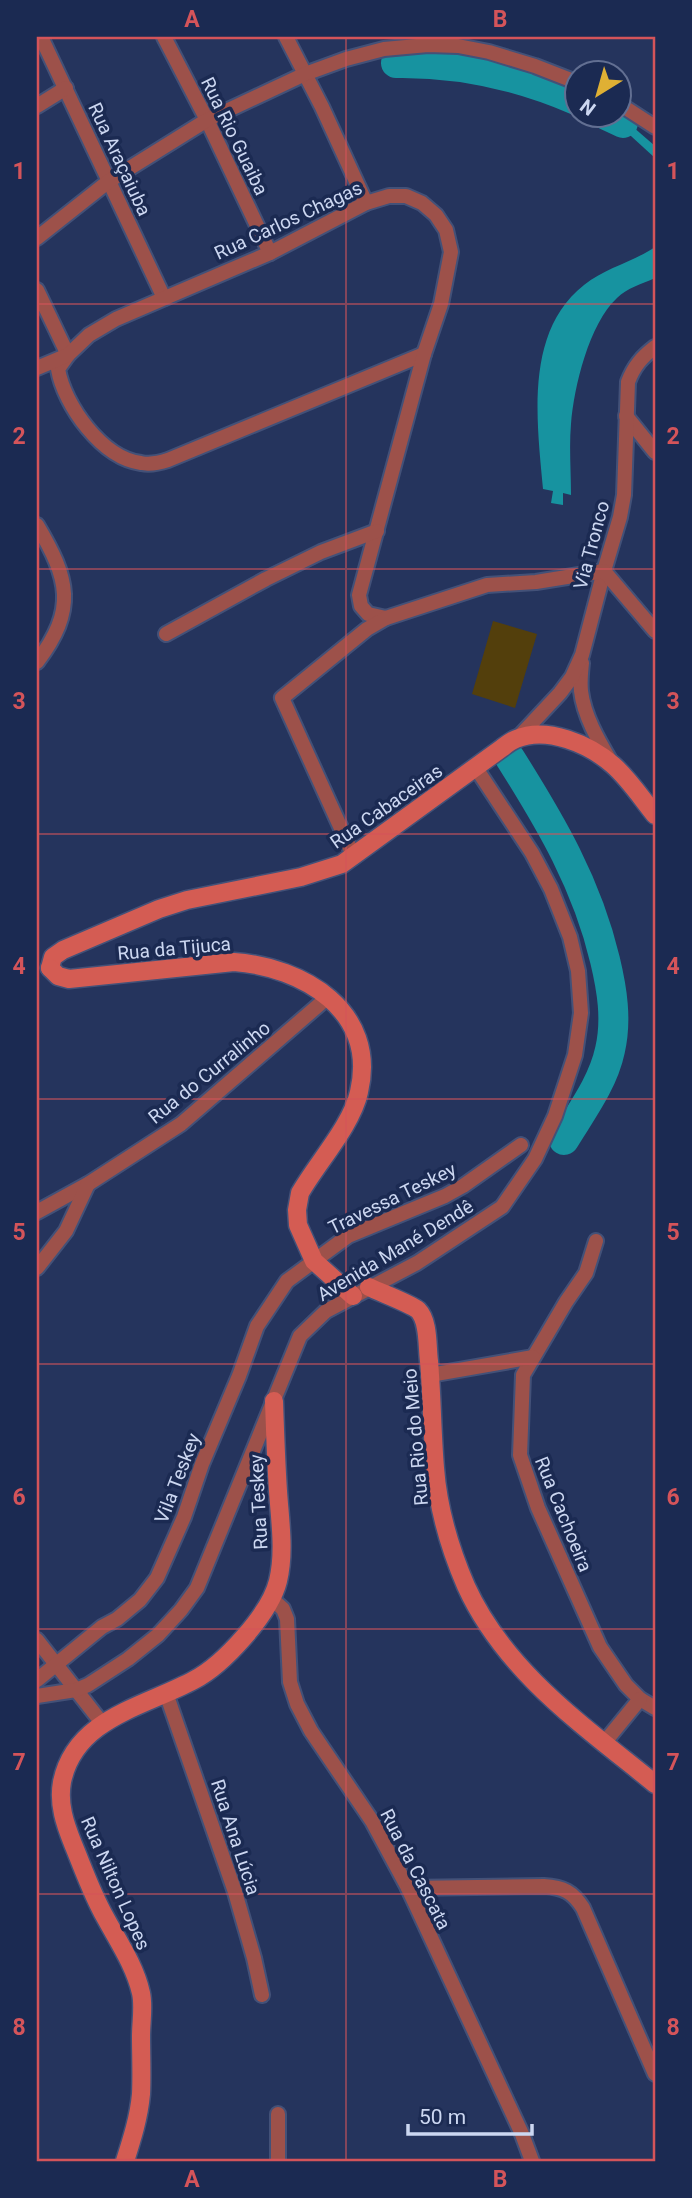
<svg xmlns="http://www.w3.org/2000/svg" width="692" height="2198" viewBox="0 0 692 2198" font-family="Roboto,sans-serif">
<rect width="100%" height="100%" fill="#25345d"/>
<path fill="#533f0c" d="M493 621 537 634 515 708 472 694Z"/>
<g fill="#1793a0">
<path d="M625 120 655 146V158L620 126Z"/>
<path d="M655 247V278C642 284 627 288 617 298 589 324 574 387 571 424 569 447 571 471 571 495L563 493V505L551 503 553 491 543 489C537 422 524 332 584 285 605 268 633 262 655 247Z"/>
</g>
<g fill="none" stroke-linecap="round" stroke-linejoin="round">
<g stroke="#1793a0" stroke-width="30">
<path d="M396 63C460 62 518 75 576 100"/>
<path d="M608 116 623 123"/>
<path d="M510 758C551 823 587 884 605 960 612 989 617 1020 610 1050 603 1083 581 1112 564 1140"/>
</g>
<defs>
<g id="street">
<path d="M41 37 164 298"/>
<path d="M164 37 207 120 270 253"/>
<path d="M286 37 322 107 366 203"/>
<path d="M618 103 655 127"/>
<path d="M37 106 66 88"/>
<path d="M37 238 109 181 207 120 305 74 346 59 384 49 428 45 458 46 489 52 535 66 576 82"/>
<path d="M37 290 68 355 58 369C64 405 102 458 141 463 151 465 159 463 168 460L424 354"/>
<path d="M37 368 68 355 89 335 116 319 270 253 366 203 389 196H406L422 203 436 215 446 230 451 252 441 304 424 354 359 595 361 606 368 614 386 618"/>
<path d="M626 416 655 452"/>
<path d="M37 525C69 579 77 609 37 662"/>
<path d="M166 634 266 579 321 552 377 531"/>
<path d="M582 663C581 672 580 682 581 691 584 716 598 740 611 762"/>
<path d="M517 739 560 693 572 677 582 655 604 571 620 517 624 495 628 382C634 366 642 357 655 347"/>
<path d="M354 857 282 698 367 629 386 618 487 585 536 582 604 571 655 631"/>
<path d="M37 1212 88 1184 181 1124 328 997"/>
<path d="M596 1241 586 1273 566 1302 523 1375 520 1455 538 1508 600 1647 626 1685 640 1699 655 1708"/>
<path d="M37 1268 66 1231 88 1184"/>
<path d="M430 1375 533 1357"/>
<path d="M272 1599 283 1609 287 1619 290 1682 297 1704 311 1731 372 1821 408 1888 522 2134 532 2161"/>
<path d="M37 1640 102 1723"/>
<path d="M37 1680 102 1627 117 1619 140 1600 157 1578 184 1517 202 1464 239 1376 257 1326 287 1281 348 1236 445 1196 463 1186 521 1145"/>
<path d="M166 1693 235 1892 254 1958 262 1995"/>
<path d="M37 1696 76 1690 88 1685 128 1659 158 1635 181 1610 197 1588 300 1336 326 1311 417 1263 502 1207 535 1159 555 1116 575 1055 581 1013 578 971 570 937 551 889 532 853 476 768"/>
<path d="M604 1743 640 1699"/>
<path d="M408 1888 544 1886C563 1887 573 1892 583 1908L655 2074"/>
<path d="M278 2161V2114"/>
</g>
<g id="secondary">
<path d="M50 968 53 957 63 950 159 909 187 900 301 877 342 864 502 748C506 745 511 741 516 739 547 726 589 744 613 765 629 779 642 799 655 815"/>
<path d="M50 968 58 976 69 979 234 962C303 967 378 1011 359 1092 352 1125 317 1163 300 1193L297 1210 298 1225 314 1261 353 1296"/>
<path d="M369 1287C379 1292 411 1304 418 1310 429 1321 427 1347 429 1361 432 1397 432 1432 435 1468 438 1508 450 1549 466 1586 505 1672 584 1726 655 1784"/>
<path d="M125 2161C132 2139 139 2117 141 2094 142 2075 141 2055 141 2036 141 2022 144 2006 141 1993 135 1966 118 1941 105 1917 92 1894 83 1868 73 1844 65 1824 58 1804 62 1782 75 1718 144 1707 194 1680 223 1665 270 1614 278 1581 285 1552 280 1521 278 1491 276 1461 275 1431 274 1401"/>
</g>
</defs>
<use href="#street" stroke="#435178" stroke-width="18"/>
<use href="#secondary" stroke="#435178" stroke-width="21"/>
<use href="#street" stroke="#9d514a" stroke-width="14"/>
<use href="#secondary" stroke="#d45c53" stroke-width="18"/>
</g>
<path fill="none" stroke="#d4545a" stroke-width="2" stroke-opacity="0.55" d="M346 37V2161M37 304H655M37 569H655M37 834H655M37 1099H655M37 1364H655M37 1629H655M37 1894H655"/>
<g text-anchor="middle" stroke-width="7" stroke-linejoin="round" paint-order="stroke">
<g font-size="19" fill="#ccd7f1" stroke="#1b2a52">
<text transform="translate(235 136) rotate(64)" y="7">Rua Rio Guaiba</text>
<text transform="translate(120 159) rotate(65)" y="7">Rua Araçaiuba</text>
<text transform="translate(288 220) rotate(-25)" y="7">Rua Carlos Chagas</text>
<text transform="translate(591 545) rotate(-75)" y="7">Via Tronco</text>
<text transform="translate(386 806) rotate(-35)" y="7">Rua Cabaceiras</text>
<text transform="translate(174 948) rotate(-5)" y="7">Rua da Tijuca</text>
<text transform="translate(209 1072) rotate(-39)" y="7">Rua do Curralinho</text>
<text transform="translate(392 1198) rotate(-26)" y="7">Travessa Teskey</text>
<text transform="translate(395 1250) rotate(-31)" y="7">Avenida Mané Dendê</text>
<text transform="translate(415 1437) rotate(-95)" y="7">Rua Rio do Meio</text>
<text transform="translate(177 1478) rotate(-69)" y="7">Vila Teskey</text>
<text transform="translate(258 1502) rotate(-93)" y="7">Rua Teskey</text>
<text transform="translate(564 1514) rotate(68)" y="7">Rua Cachoeira</text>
<text transform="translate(236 1837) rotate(72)" y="7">Rua Ana Lúcia</text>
<text transform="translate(416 1869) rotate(63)" y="7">Rua da Cascata</text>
<text transform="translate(116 1883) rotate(66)" y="7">Rua Nilton Lopes</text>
</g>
</g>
<rect width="692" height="2198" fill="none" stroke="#1b2a52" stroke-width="77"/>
<g transform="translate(598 94) rotate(217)"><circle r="33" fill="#1b2a52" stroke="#626f92" stroke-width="2"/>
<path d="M0-5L12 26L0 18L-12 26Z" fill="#dfb034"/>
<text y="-10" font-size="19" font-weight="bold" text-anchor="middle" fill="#ccd7f1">N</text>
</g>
<path d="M408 2124v10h124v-10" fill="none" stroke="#ccd7f1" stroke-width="3.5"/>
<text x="419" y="2124" font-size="21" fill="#ccd7f1" stroke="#1b2a52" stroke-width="5" paint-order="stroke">50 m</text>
<rect x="38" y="38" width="616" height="2122" fill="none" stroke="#d4545a" stroke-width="2.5"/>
<g font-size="23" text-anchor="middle" font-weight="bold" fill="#d4545a">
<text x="192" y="27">A</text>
<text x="500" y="27">B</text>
<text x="19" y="179">1</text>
<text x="673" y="179">1</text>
<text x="19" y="444">2</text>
<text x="673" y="444">2</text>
<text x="19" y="709">3</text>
<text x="673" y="709">3</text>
<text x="19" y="974">4</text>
<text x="673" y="974">4</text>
<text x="19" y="1240">5</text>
<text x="673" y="1240">5</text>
<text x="19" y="1505">6</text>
<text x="673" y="1505">6</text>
<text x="19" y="1770">7</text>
<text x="673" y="1770">7</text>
<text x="19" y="2035">8</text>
<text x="673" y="2035">8</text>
<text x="192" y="2187">A</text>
<text x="500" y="2187">B</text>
</g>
</svg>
